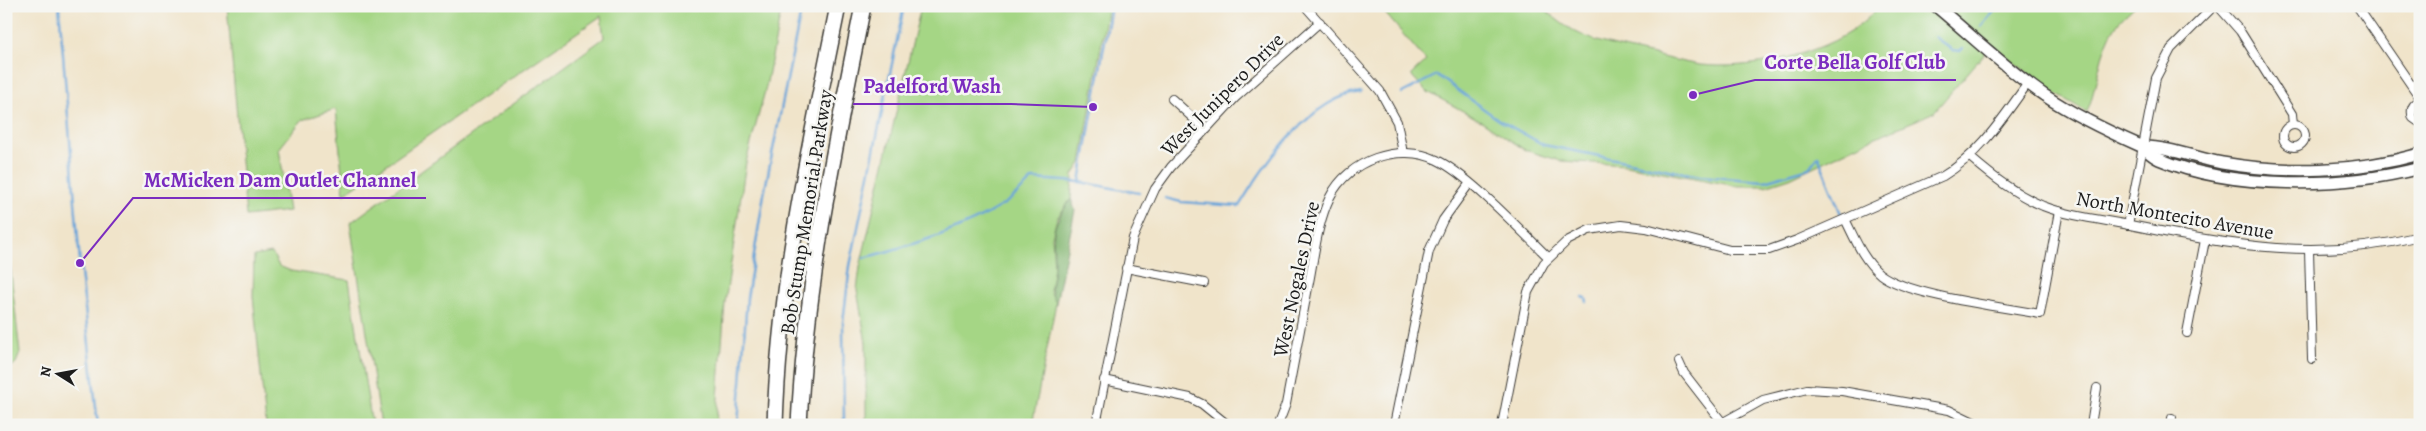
<svg xmlns="http://www.w3.org/2000/svg" width="2426" height="431" viewBox="0 0 2426 431" font-family="Alegreya,serif">
<rect width="100%" height="100%" fill="#f6f6f2"/>
<filter id="ink" filterUnits="userSpaceOnUse"><feTurbulence type="fractalNoise" baseFrequency=".02" numOctaves="2"/><feDisplacementMap in="SourceGraphic" scale="10" xChannelSelector="R" yChannelSelector="G"/><feConvolveMatrix kernelMatrix="1 2 1 2 8 2 1 2 1" color-interpolation-filters="sRGB"/></filter>
<filter id="wash" filterUnits="userSpaceOnUse"><feTurbulence type="fractalNoise" baseFrequency=".0096" numOctaves="4" result="noise"/><feDisplacementMap in="SourceGraphic" scale="20" xChannelSelector="R" yChannelSelector="G"/><feGaussianBlur stdDeviation="1.12" result="paint"/><feColorMatrix in="noise" values="0 0 0 0 0 0 0 0 0 0 0 0 0 0 0 0 0 1.4 0 .05"/><feComposite in="paint" operator="in"/></filter>
<g filter="url(#wash)">
<rect width="100%" height="100%" fill="#f0e4ca"/>
<g fill="#a5d685" stroke="#607950">
<path d="M227 6H782L766 87 746 162 725 303 716 425H381L350 223 604 38 601 16 344 194 336 109 302 120 279 149 289 211 246 216Z"/>
<path d="M921 6H1108L1081 163 1073 175 1071 199 1057 218 1052 237 1054 267 1050 291 1056 303 1032 425H866V343L857 290 860 267Z"/>
<path d="M1379 6H1542C1573 38 1599 42 1640 52 1660 56 1680 62 1700 65 1750 70 1819 56 1860 25 1867 20 1873 12 1879 6H2135C2129 12 2120 19 2116 26 2099 50 2098 85 2087 112L2049 90 1992 45 1933 113 1869 140 1790 178 1765 186H1736L1626 165 1561 161 1525 150 1483 122 1426 91 1411 75 1426 61Z"/>
<path d="M6 229 20 353 16 363 6 371Z"/>
<path d="M272 253 279 266 291 271 349 280 372 425H266L253 296 254 256Z"/>
</g>
<path fill="#84b772" stroke="#506a47" d="M1071 199 1075 210 1056 303C1047 286 1054 283 1054 265 1054 231 1049 230 1071 199Z"/>
<g fill="none" stroke-linecap="round" stroke-linejoin="round">
<g stroke="#69a4d9" stroke-width="2.5">
<path d="M59 6 80 263 98 425"/>
<path d="M1981 26 1999 6"/>
<path d="M1935 37 1952 50 1960 51 1963 48"/>
<path d="M1402 93 1437 75 1499 120 1544 145 1700 176 1764 181 1809 168 1818 156"/>
<path d="M1818 156 1841 214"/>
<path d="M1080 182 1111 6"/>
<path d="M1165 198 1181 202 1239 206C1263 166 1311 97 1361 92"/>
<path d="M864 258C910 245 960 232 1001 206 1013 199 1023 188 1033 179L1080 182 1139 193"/>
<path d="M1583 297 1586 298 1587 302"/>
<path d="M738 425 747 298 764 194 802 6"/>
<path d="M844 425 843 322 850 266 904 6"/>
</g>
</g>
</g>
<g filter="url(#ink)">
<g fill="none" stroke-linecap="round" stroke-linejoin="round">
<defs>
<g id="street">
<path d="M1305 6 1380 91 1397 122 1403 153"/>
<path d="M2218 6 2240 31 2292 114 2293 125"/>
<path d="M2357 6 2420 98"/>
<path d="M1172 99 1205 129"/>
<path d="M2420 101C2412 104 2410 110 2413 118L2420 123"/>
<circle cx="2294" cy="136" r="11"/>
<path d="M1971 158C1993 177 2015 194 2043 206 2071 217 2105 220 2135 226 2233 246 2320 261 2420 236"/>
<path d="M1845 219C1855 239 1863 260 1880 274 1908 296 2003 307 2040 314L2059 211"/>
<path d="M2128 225 2156 78 2171 49 2214 6"/>
<path d="M2417 237 2420 247"/>
<path d="M2309 250 2312 359"/>
<path d="M1126 268 1204 283"/>
<path d="M2187 333 2205 240"/>
<path d="M1679 362 1684 373 1722 422"/>
<path d="M1104 380 1190 398 1202 404 1228 425"/>
<path d="M1096 425 1133 238 1155 189 1171 167 1235 98 1320 22"/>
<path d="M1278 425 1286 404C1294 362 1302 320 1310 277 1315 250 1318 222 1330 197 1348 160 1399 142 1437 160 1470 176 1520 230 1548 257"/>
<path d="M1394 425 1429 251 1443 220 1469 184"/>
<path d="M1502 425 1528 292 1544 263 1567 241 1589 230 1621 225 1646 228 1730 250H1769L1797 240 1943 176C1981 153 2002 119 2028 83"/>
<path d="M1718 425 1763 400 1807 389 1842 391 1949 410 1980 425"/>
<path d="M2016 425 2017 424"/>
<path d="M2091 425 2097 388"/>
<path d="M2171 425 2172 418"/>
</g>
<g id="secondary">
<path d="M1936 6C1972 36 2006 69 2044 95 2075 116 2107 131 2141 146 2147 150 2152 156 2159 159 2232 190 2344 188 2420 168"/>
<path d="M2143 147C2170 147 2195 158 2222 163 2286 174 2357 172 2420 154"/>
</g>
<g id="highway">
<path d="M775 425C779 283 810 145 838 6"/>
<path d="M799 425C806 283 835 145 863 6"/>
</g>
</defs>
<use href="#street" stroke="#3c3a36" stroke-width="10"/>
<use href="#secondary" stroke="#3c3a36" stroke-width="14"/>
<use href="#highway" stroke="#3c3a36" stroke-width="18"/>
<use href="#street" stroke="#fff" stroke-width="8"/>
<use href="#secondary" stroke="#fff" stroke-width="11"/>
<use href="#highway" stroke="#fff" stroke-width="15"/>
</g>
</g>
<g text-anchor="middle" stroke-width="5" stroke-linejoin="round" paint-order="stroke">
<g font-size="20" fill="#1c1c1c" stroke="#f6f6f2">
<text transform="translate(1222 94) rotate(-45)" y="7">West Junipero Drive</text>
<text transform="translate(806 212) rotate(-81)" y="7">Bob Stump Memorial Parkway</text>
<text transform="translate(2175 215) rotate(10)" y="7">North Montecito Avenue</text>
<text transform="translate(1296 279) rotate(-78)" y="7">West Nogales Drive</text>
</g>
</g>
<path fill="none" stroke="#7b2cbf" stroke-width="2" d="M1693 95L1755 80H1956M1093 107L1011 104H853M80 263L133 198H426"/>
<g fill="#7b2cbf" stroke="#f6f6f2" stroke-width="2">
<circle cx="1693" cy="95" r="5"/>
<circle cx="1093" cy="107" r="5"/>
<circle cx="80" cy="263" r="5"/>
</g>
<g font-size="21" text-anchor="middle" font-weight="bold" fill="#7b2cbf" stroke="#f6f6f2" stroke-width="5" stroke-linejoin="round" paint-order="stroke">
<text x="1855" y="69">Corte Bella Golf Club</text>
<text x="932" y="93">Padelford Wash</text>
<text x="280" y="187">McMicken Dam Outlet Channel</text>
</g>
<rect width="2426" height="431" fill="none" stroke="#f6f6f2" stroke-width="25"/>
<g transform="translate(58 374) rotate(281)" stroke="#f6f6f2" stroke-width="4" paint-order="stroke">
<path d="M0-4L9 19L0 12L-9 19Z" fill="#1c1c1c"/>
<text y="-8" font-size="14" font-weight="bold" text-anchor="middle" fill="#1c1c1c">N</text>
</g>
</svg>
